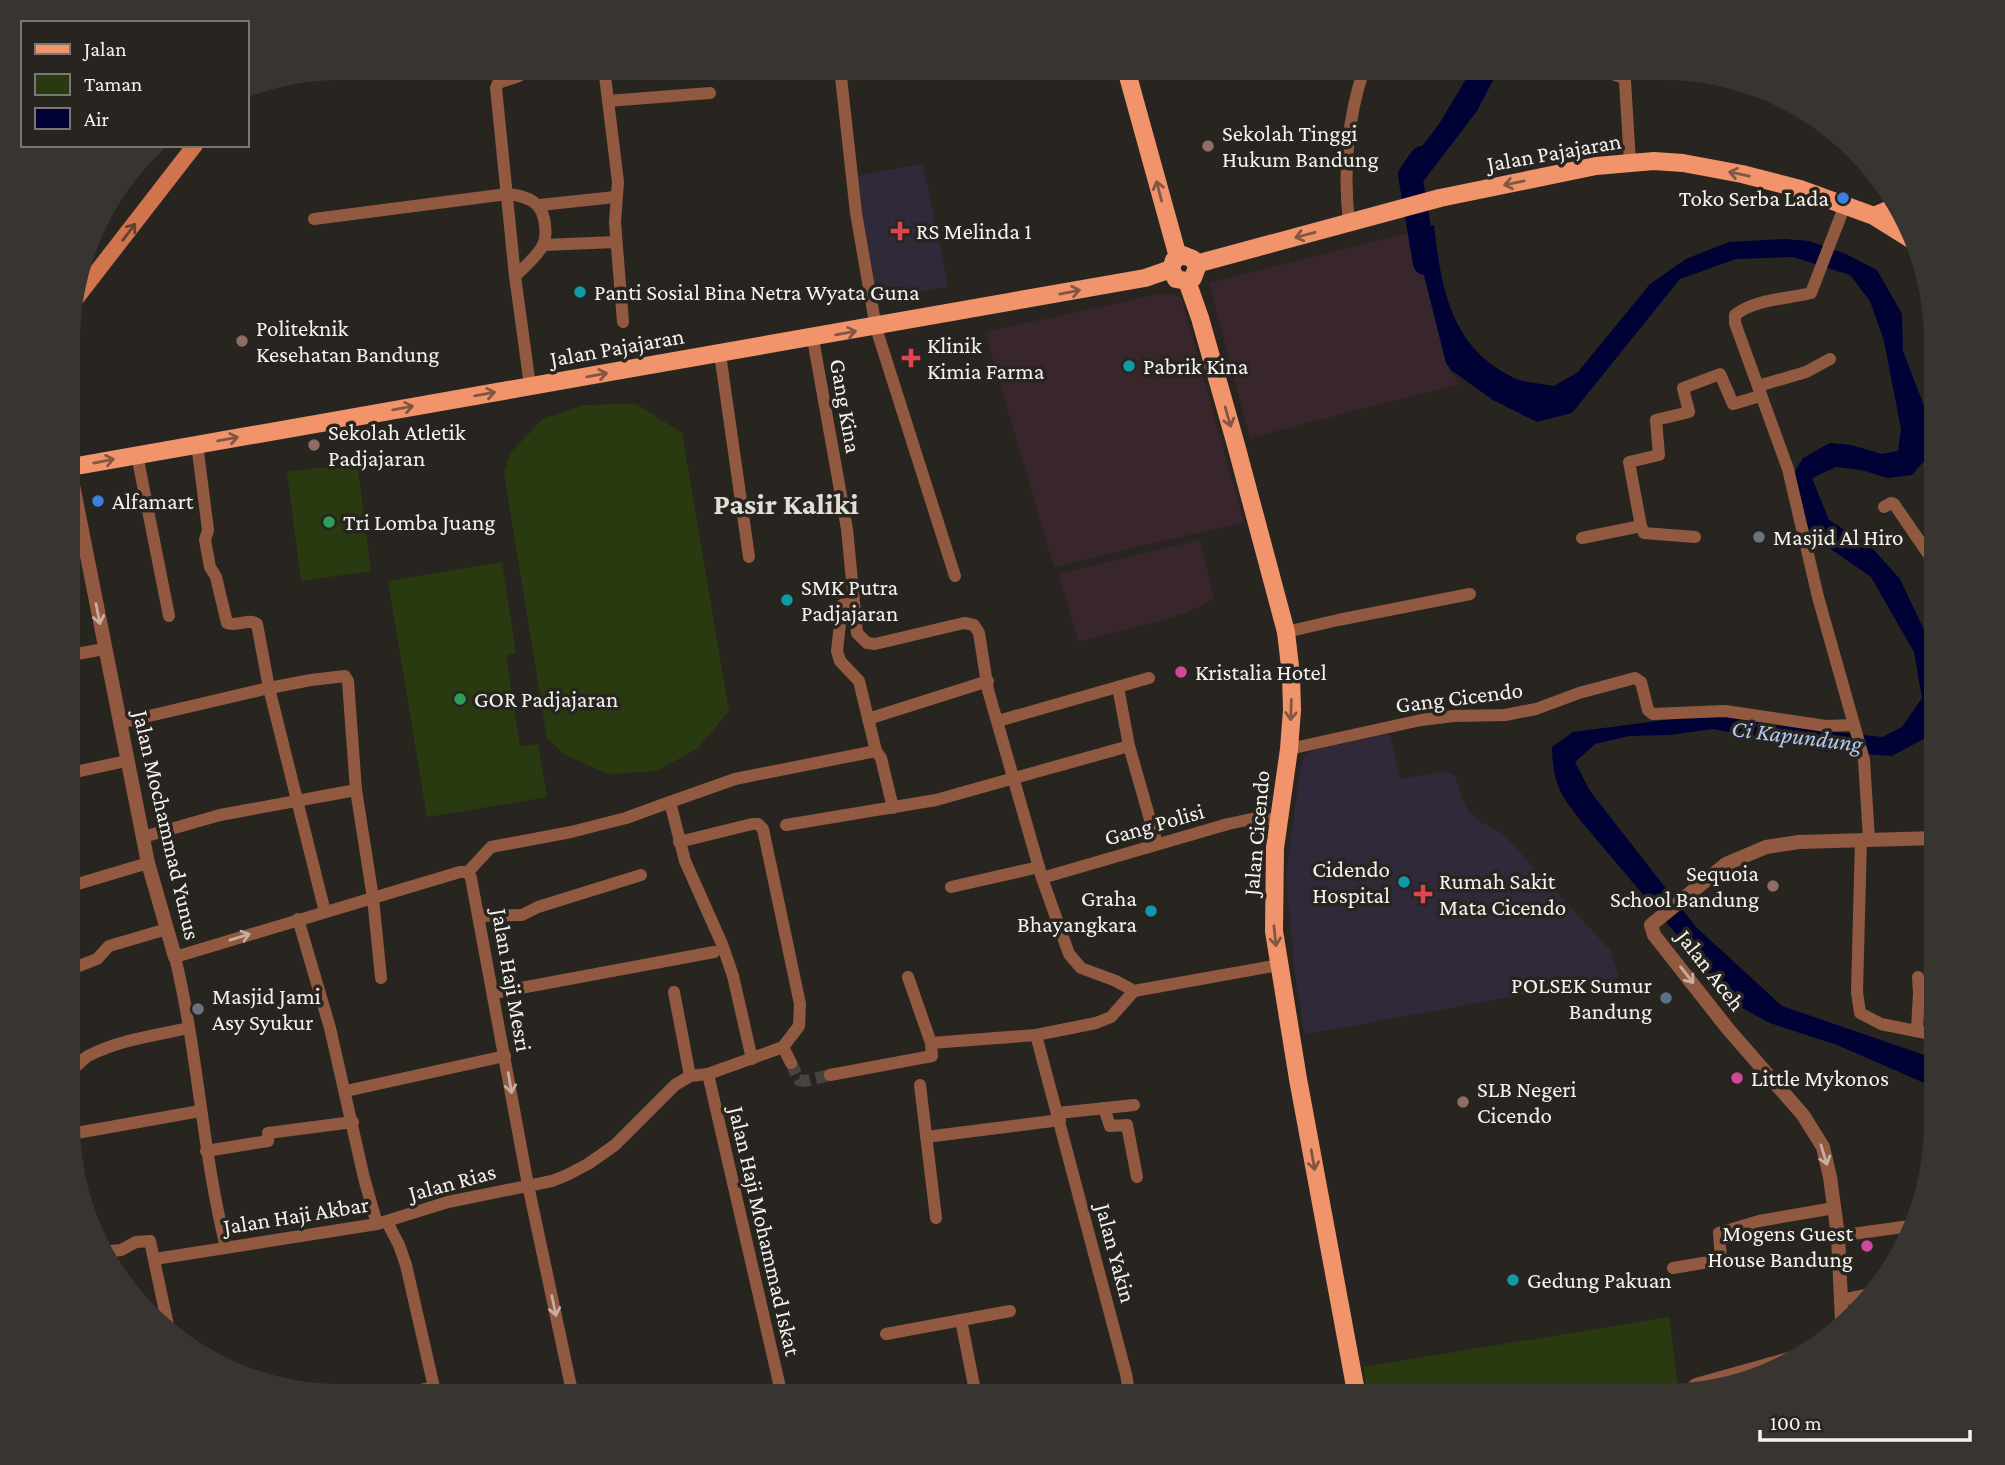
<svg xmlns="http://www.w3.org/2000/svg" width="2005" height="1465" viewBox="0 0 2005 1465" font-family="'Crimson Pro',serif">
<rect width="100%" height="100%" fill="#282520"/>
<g fill="#39262d">
<path d="M1412 232 1450 371 1460 384 1250 438 1209 283Z"/>
<path d="M1164 293 1181 297 1244 522 1054 567 985 332Z"/>
<path d="M1200 540 1214 599 1184 614 1079 642 1058 574Z"/>
</g>
<g fill="#2f2939">
<path d="M923 164 948 286 874 301 854 176Z"/>
<path d="M1390 734 1400 779 1445 771 1454 775 1465 805 1471 814 1479 821 1504 835 1610 950 1619 977 1307 1034 1304 1032 1296 982 1286 877 1300 769 1305 756 1312 750Z"/>
</g>
<g fill="#2a3a10">
<path d="M636 404 682 433 729 711 698 748 657 771 607 774 564 754 547 738 504 473 510 453 543 419 584 405Z"/>
<path d="M357 463 371 571 301 581 287 472Z"/>
<path d="M502 562 516 653 506 655 520 746 538 744 547 797 427 817 388 581Z"/>
<path d="M1669 1317 1679 1393 1664 1397H1368L1363 1367Z"/>
</g>
<g fill="#000135">
<path d="M1472 69H1499L1477 111 1422 183 1401 189 1410 162 1439 124Z"/>
<path d="M1434 225C1441 287 1450 346 1512 377 1523 383 1541 383 1554 386L1578 372 1650 284 1686 259 1729 242 1785 239 1809 241 1846 254 1877 270 1902 314 1903 351 1926 411 1925 460 1912 475 1888 478 1861 470 1836 467 1812 478 1829 520 1872 548 1900 579 1936 655V719L1931 735 1892 756 1822 751 1713 729 1670 735 1629 736 1595 744 1575 762 1590 791 1696 927 1782 1006 1936 1059V1088L1837 1045 1770 1023 1735 1004 1581 821C1559 793 1553 783 1552 747L1573 732 1726 712 1818 730 1882 737 1902 727 1922 698 1914 652 1871 577 1812 536 1796 501 1794 473 1803 458 1830 443 1851 445 1882 454 1898 451 1901 429 1884 341 1870 301 1850 275 1793 257 1736 259 1680 279 1572 413 1537 422 1493 400 1451 370 1446 363 1413 231Z"/>
</g>
<g fill="none" stroke-linecap="round" stroke-linejoin="round">
<path stroke="#000135" stroke-width="24" d="M1422 158 1410 175 1425 263"/>
<path stroke="#47443f" stroke-width="12" stroke-dasharray="12 6" stroke-linecap="butt" d="M791 1063 799 1080 805 1081 830 1075"/>
<g stroke="#925941" stroke-width="12">
<path d="M521 68 519 76 498 83 496 88 515 276 530 386"/>
<path d="M604 68 618 182 615 222 623 322"/>
<path d="M840 68 856 213 876 328 955 576"/>
<path d="M1615 69V75L1624 78 1625 81 1630 162"/>
<path d="M608 101 710 93"/>
<path d="M540 205 615 197"/>
<path d="M1845 205 1811 293C1787 299 1755 299 1735 315V323L1788 469 1818 597 1864 760 1869 839"/>
<path d="M314 219 507 194C528 196 543 202 545 225 546 233 546 240 542 247 535 258 525 267 515 276"/>
<path d="M1349 222C1343 169 1347 120 1364 69"/>
<path d="M543 245 616 242"/>
<path d="M813 339 847 529 857 633 867 643 875 644 964 623 974 625 979 633 988 690 1042 878 1069 954 1081 968 1116 981 1134 991 1279 965"/>
<path d="M720 354 749 557"/>
<path d="M1758 386 1806 372 1830 359"/>
<path d="M197 444 208 530 205 540 210 567 216 577 227 623C237 627 249 618 257 624L269 688 325 912"/>
<path d="M137 455 169 616"/>
<path d="M1884 507 1891 503 1894 504 1936 565"/>
<path d="M1641 526 1644 533 1695 537"/>
<path d="M1582 538 1641 526 1629 462 1659 455 1656 420 1689 412 1683 388 1720 374 1733 404 1760 396"/>
<path d="M853 598 842 605 837 651 840 661 859 681 876 751"/>
<path d="M1286 632 1338 620 1470 594"/>
<path d="M71 655 104 649"/>
<path d="M1118 687 1129 746 1157 844"/>
<path d="M868 719 988 681"/>
<path d="M998 721 1149 678"/>
<path d="M119 723 269 688 311 680 345 676 348 681 356 790 373 898 381 978"/>
<path d="M1289 749 1421 720 1454 716 1505 715 1536 709 1579 693 1635 678 1641 682 1648 710 1653 714 1725 711 1826 726 1854 725"/>
<path d="M71 773 126 761"/>
<path d="M670 802 735 779 876 751 881 758 893 808"/>
<path d="M786 825 936 800 1129 746"/>
<path d="M143 837 220 815 356 790"/>
<path d="M1861 839 1857 992 1860 1013 1881 1024 1936 1035"/>
<path d="M468 872 471 878 528 1185 573 1396"/>
<path d="M468 872 491 847 571 832 626 818 670 802 685 861 722 944 733 976 752 1059"/>
<path d="M1042 878 1228 824 1261 817 1278 821"/>
<path d="M71 886 148 863"/>
<path d="M951 887 1039 867"/>
<path d="M479 916 522 915 538 907 641 875"/>
<path d="M298 919 330 1028 364 1178 377 1224"/>
<path d="M71 969 97 959 109 946 167 929"/>
<path d="M908 977 931 1043"/>
<path d="M674 992 690 1076"/>
<path d="M494 993 714 952"/>
<path d="M1919 993 1936 995"/>
<path d="M1917 1030 1919 993 1918 977"/>
<path d="M1036 1035 1126 1374 1130 1397"/>
<path d="M783 1047 791 1063"/>
<path d="M71 1069C79 1066 81 1060 88 1056 119 1040 156 1035 189 1028"/>
<path d="M708 1074 782 1396"/>
<path d="M830 1075 932 1056 931 1043 1036 1035 1096 1023 1111 1017 1134 991"/>
<path d="M920 1085 936 1218"/>
<path d="M346 1091 505 1056"/>
<path d="M1104 1108 1110 1126 1127 1125 1137 1177"/>
<path d="M1058 1113 1134 1105"/>
<path d="M71 1134 200 1111"/>
<path d="M926 1137 1060 1120"/>
<path d="M206 1151 268 1141V1133L353 1122"/>
<path d="M387 1222 399 1245 406 1265 436 1396"/>
<path d="M1838 1236 1917 1225"/>
<path d="M226 1247C202 1151 198 1052 175 957L460 872H468"/>
<path d="M102 1252 121 1250 136 1242 150 1241 170 1335"/>
<path d="M155 1259 377 1224 448 1202 552 1181 567 1175 588 1164 615 1145 675 1085 690 1076 708 1074 783 1047 799 1026 800 1004 763 829 758 824H752L679 842"/>
<path d="M1673 1268 1721 1260 1719 1233 1759 1221 1834 1208"/>
<path d="M1841 1300 1876 1293"/>
<path d="M961 1320 976 1396"/>
<path d="M886 1334 1010 1311"/>
<path d="M391 1396 434 1387"/>
</g>
<g stroke="#925941" stroke-width="14">
<path d="M71 475 148 863 175 957"/>
<path d="M1842 1321 1838 1236 1830 1177 1823 1147 1803 1115 1728 1029 1654 935 1651 925 1726 864 1766 847 1799 842 1936 838"/>
<path d="M1690 1391 1696 1385 1800 1356"/>
</g>
<path stroke="#d0744e" stroke-width="16" d="M71 305 195 145"/>
<g stroke="#f1936b" stroke-width="18">
<path d="M1126 69 1178 257"/>
<path d="M1874 216 1897 206"/>
<path d="M1196 264 1440 198 1596 166 1654 161 1683 163 1742 174 1800 189 1874 216 1914 241"/>
<path d="M1187 281 1200 318 1236 445 1286 632 1291 675 1292 710 1289 749 1275 848 1274 931 1298 1079 1357 1397"/>
<path d="M71 467C428 401 788 344 1145 278L1171 269 1174 260 1183 255 1193 259 1197 267 1193 278 1187 281 1176 279 1171 269"/>
</g>
</g>
<defs><path id="oneway-shaft" d="M-6 0H5M1.5-3L5.5 0L1.5 3" fill="none" stroke-width="1.6" stroke-linecap="round" stroke-linejoin="round" transform="scale(1.75)"/></defs>
<g stroke="#825642">
<use href="#oneway-shaft" transform="translate(1739 174) rotate(-168)"/>
<use href="#oneway-shaft" transform="translate(1514 183) rotate(168)"/>
<use href="#oneway-shaft" transform="translate(1159 191) rotate(-105)"/>
<use href="#oneway-shaft" transform="translate(1305 235) rotate(165)"/>
<use href="#oneway-shaft" transform="translate(1070 292) rotate(-11)"/>
<use href="#oneway-shaft" transform="translate(846 333) rotate(-10)"/>
<use href="#oneway-shaft" transform="translate(597 375) rotate(-10)"/>
<use href="#oneway-shaft" transform="translate(485 394) rotate(-10)"/>
<use href="#oneway-shaft" transform="translate(403 408) rotate(-10)"/>
<use href="#oneway-shaft" transform="translate(1228 417) rotate(74)"/>
<use href="#oneway-shaft" transform="translate(228 439) rotate(-10)"/>
<use href="#oneway-shaft" transform="translate(104 461) rotate(-11)"/>
<use href="#oneway-shaft" transform="translate(1291 710) rotate(92)"/>
<use href="#oneway-shaft" transform="translate(1275 936) rotate(84)"/>
<use href="#oneway-shaft" transform="translate(1313 1160) rotate(80)"/>
</g>
<use stroke="#634130" href="#oneway-shaft" transform="translate(129 232) rotate(-53)"/>
<g stroke="#c8aea1">
<use href="#oneway-shaft" transform="translate(98 614) rotate(79)"/>
<use href="#oneway-shaft" transform="translate(240 937) rotate(-17)"/>
<use href="#oneway-shaft" transform="translate(1687 975) rotate(52)"/>
<use href="#oneway-shaft" transform="translate(510 1083) rotate(80)"/>
<use href="#oneway-shaft" transform="translate(1824 1155) rotate(73)"/>
<use href="#oneway-shaft" transform="translate(554 1306) rotate(78)"/>
</g>
<g fill="#8d6e63" stroke="#282520" stroke-width="2.5">
<circle cx="1208" cy="146" r="7"/>
<circle cx="242" cy="341" r="7"/>
<circle cx="314" cy="445" r="7"/>
<circle cx="1773" cy="886" r="7"/>
<circle cx="1463" cy="1102" r="7"/>
</g>
<g fill="#3f7fe0" stroke="#282520" stroke-width="2.5">
<circle cx="1843" cy="198" r="7"/>
<circle cx="98" cy="501" r="7"/>
</g>
<g fill="#e0444e" stroke="#282520" stroke-width="2.5">
<path d="M896.5 220.5h7v7h7v7h-7v7h-7v-7h-7v-7h7z"/>
<path d="M907.5 347.5h7v7h7v7h-7v7h-7v-7h-7v-7h7z"/>
<path d="M1419.5 883.5h7v7h7v7h-7v7h-7v-7h-7v-7h7z"/>
</g>
<g fill="#0f9aa8" stroke="#282520" stroke-width="2.5">
<circle cx="580" cy="292" r="7"/>
<circle cx="1129" cy="366" r="7"/>
<circle cx="787" cy="600" r="7"/>
<circle cx="1404" cy="882" r="7"/>
<circle cx="1151" cy="911" r="7"/>
<circle cx="1513" cy="1280" r="7"/>
</g>
<g fill="#2e9e5b" stroke="#282520" stroke-width="2.5">
<circle cx="329" cy="522" r="7"/>
<circle cx="460" cy="699" r="7"/>
</g>
<g fill="#6b7280" stroke="#282520" stroke-width="2.5">
<circle cx="1759" cy="537" r="7"/>
<circle cx="198" cy="1009" r="7"/>
</g>
<g fill="#d1479c" stroke="#282520" stroke-width="2.5">
<circle cx="1181" cy="672" r="7"/>
<circle cx="1737" cy="1078" r="7"/>
<circle cx="1867" cy="1246" r="7"/>
</g>
<circle fill="#5c6f8a" stroke="#282520" stroke-width="2.5" cx="1666" cy="998" r="7"/>
<g text-anchor="middle" stroke-width="7" stroke-linejoin="round" paint-order="stroke">
<g font-size="23" fill="#f5f3f0" stroke="#282520" text-anchor="start">
<text x="1222" y="141">Sekolah Tinggi<tspan x="1222" dy="26">Hukum Bandung</tspan></text>
<text x="1829" y="206" text-anchor="end">Toko Serba Lada</text>
<text x="916" y="239">RS Melinda 1</text>
<text x="594" y="300">Panti Sosial Bina Netra Wyata Guna</text>
<text x="256" y="336">Politeknik<tspan x="256" dy="26">Kesehatan Bandung</tspan></text>
<text x="927" y="353">Klinik<tspan x="927" dy="26">Kimia Farma</tspan></text>
<text x="1143" y="374">Pabrik Kina</text>
<text x="328" y="440">Sekolah Atletik<tspan x="328" dy="26">Padjajaran</tspan></text>
<text x="112" y="509">Alfamart</text>
<text x="343" y="530">Tri Lomba Juang</text>
<text x="1773" y="545">Masjid Al Hiro</text>
<text x="801" y="595">SMK Putra<tspan x="801" dy="26">Padjajaran</tspan></text>
<text x="1195" y="680">Kristalia Hotel</text>
<text x="474" y="707">GOR Padjajaran</text>
<text x="1390" y="877" text-anchor="end">Cidendo<tspan x="1390" dy="26">Hospital</tspan></text>
<text x="1759" y="881" text-anchor="end">Sequoia<tspan x="1759" dy="26">School Bandung</tspan></text>
<text x="1439" y="889">Rumah Sakit<tspan x="1439" dy="26">Mata Cicendo</tspan></text>
<text x="1137" y="906" text-anchor="end">Graha<tspan x="1137" dy="26">Bhayangkara</tspan></text>
<text x="1652" y="993" text-anchor="end">POLSEK Sumur<tspan x="1652" dy="26">Bandung</tspan></text>
<text x="212" y="1004">Masjid Jami<tspan x="212" dy="26">Asy Syukur</tspan></text>
<text x="1751" y="1086">Little Mykonos</text>
<text x="1477" y="1097">SLB Negeri<tspan x="1477" dy="26">Cicendo</tspan></text>
<text x="1853" y="1241" text-anchor="end">Mogens Guest<tspan x="1853" dy="26">House Bandung</tspan></text>
<text x="1527" y="1288">Gedung Pakuan</text>
</g>
<g font-size="23" fill="#f5f3f0" stroke="#282520">
<text transform="translate(1554 152) rotate(-10)" y="8">Jalan Pajajaran</text>
<text transform="translate(617 347) rotate(-10)" y="8">Jalan Pajajaran</text>
<text transform="translate(846 406) rotate(80)" y="8">Gang Kina</text>
<text transform="translate(1459 697) rotate(-7)" y="8">Gang Cicendo</text>
<text transform="translate(1154 824) rotate(-16)" y="8">Gang Polisi</text>
<text transform="translate(167 825) rotate(77)" y="8">Jalan Mochammad Yunus</text>
<text transform="translate(1256 833) rotate(-85)" y="8">Jalan Cicendo</text>
<text transform="translate(1711 970) rotate(52)" y="8">Jalan Aceh</text>
<text transform="translate(512 980) rotate(80)" y="8">Jalan Haji Mesri</text>
<text transform="translate(452 1182) rotate(-15)" y="8">Jalan Rias</text>
<text transform="translate(296 1215) rotate(-9)" y="8">Jalan Haji Akbar</text>
<text transform="translate(765 1231) rotate(77)" y="8">Jalan Haji Mohammad Iskat</text>
<text transform="translate(1116 1253) rotate(75)" y="8">Jalan Yakin</text>
</g>
<g font-size="24" font-style="italic" fill="#b3c8f1" stroke="#282520">
<text transform="translate(1797 736) rotate(7)" y="8">Ci Kapundung</text>
</g>
<g font-size="30" font-weight="bold" fill="#e2ded8" stroke="#282520">
<text x="786" y="514">Pasir Kaliki</text>
</g>
</g>
<path d="M0 0H2005V1465H0ZM341 80H1663A261 261 0 0 1 1924 341V1123A261 261 0 0 1 1663 1384H341A261 261 0 0 1 80 1123V341A261 261 0 0 1 341 80Z" fill="#383531" fill-rule="evenodd"/>
<rect x="21" y="21" width="228" height="126" fill="#282520" stroke="#7a7773" stroke-width="2"/>
<rect x="35" y="44" width="35" height="10" fill="#f1936b" stroke="#7a7773" stroke-width="2"/>
<text x="84" y="56" font-size="21" fill="#f5f3f0">Jalan</text>
<rect x="35" y="74" width="35" height="21" fill="#2a3a10" stroke="#7a7773" stroke-width="2"/>
<text x="84" y="91" font-size="21" fill="#f5f3f0">Taman</text>
<rect x="35" y="108" width="35" height="21" fill="#000135" stroke="#7a7773" stroke-width="2"/>
<text x="84" y="126" font-size="21" fill="#f5f3f0">Air</text>
<path d="M1760 1430v10h210v-10" fill="none" stroke="#f5f3f0" stroke-width="3.5"/>
<text x="1770" y="1430" font-size="21" fill="#f5f3f0" stroke="#282520" stroke-width="5" paint-order="stroke">100 m</text>
</svg>
